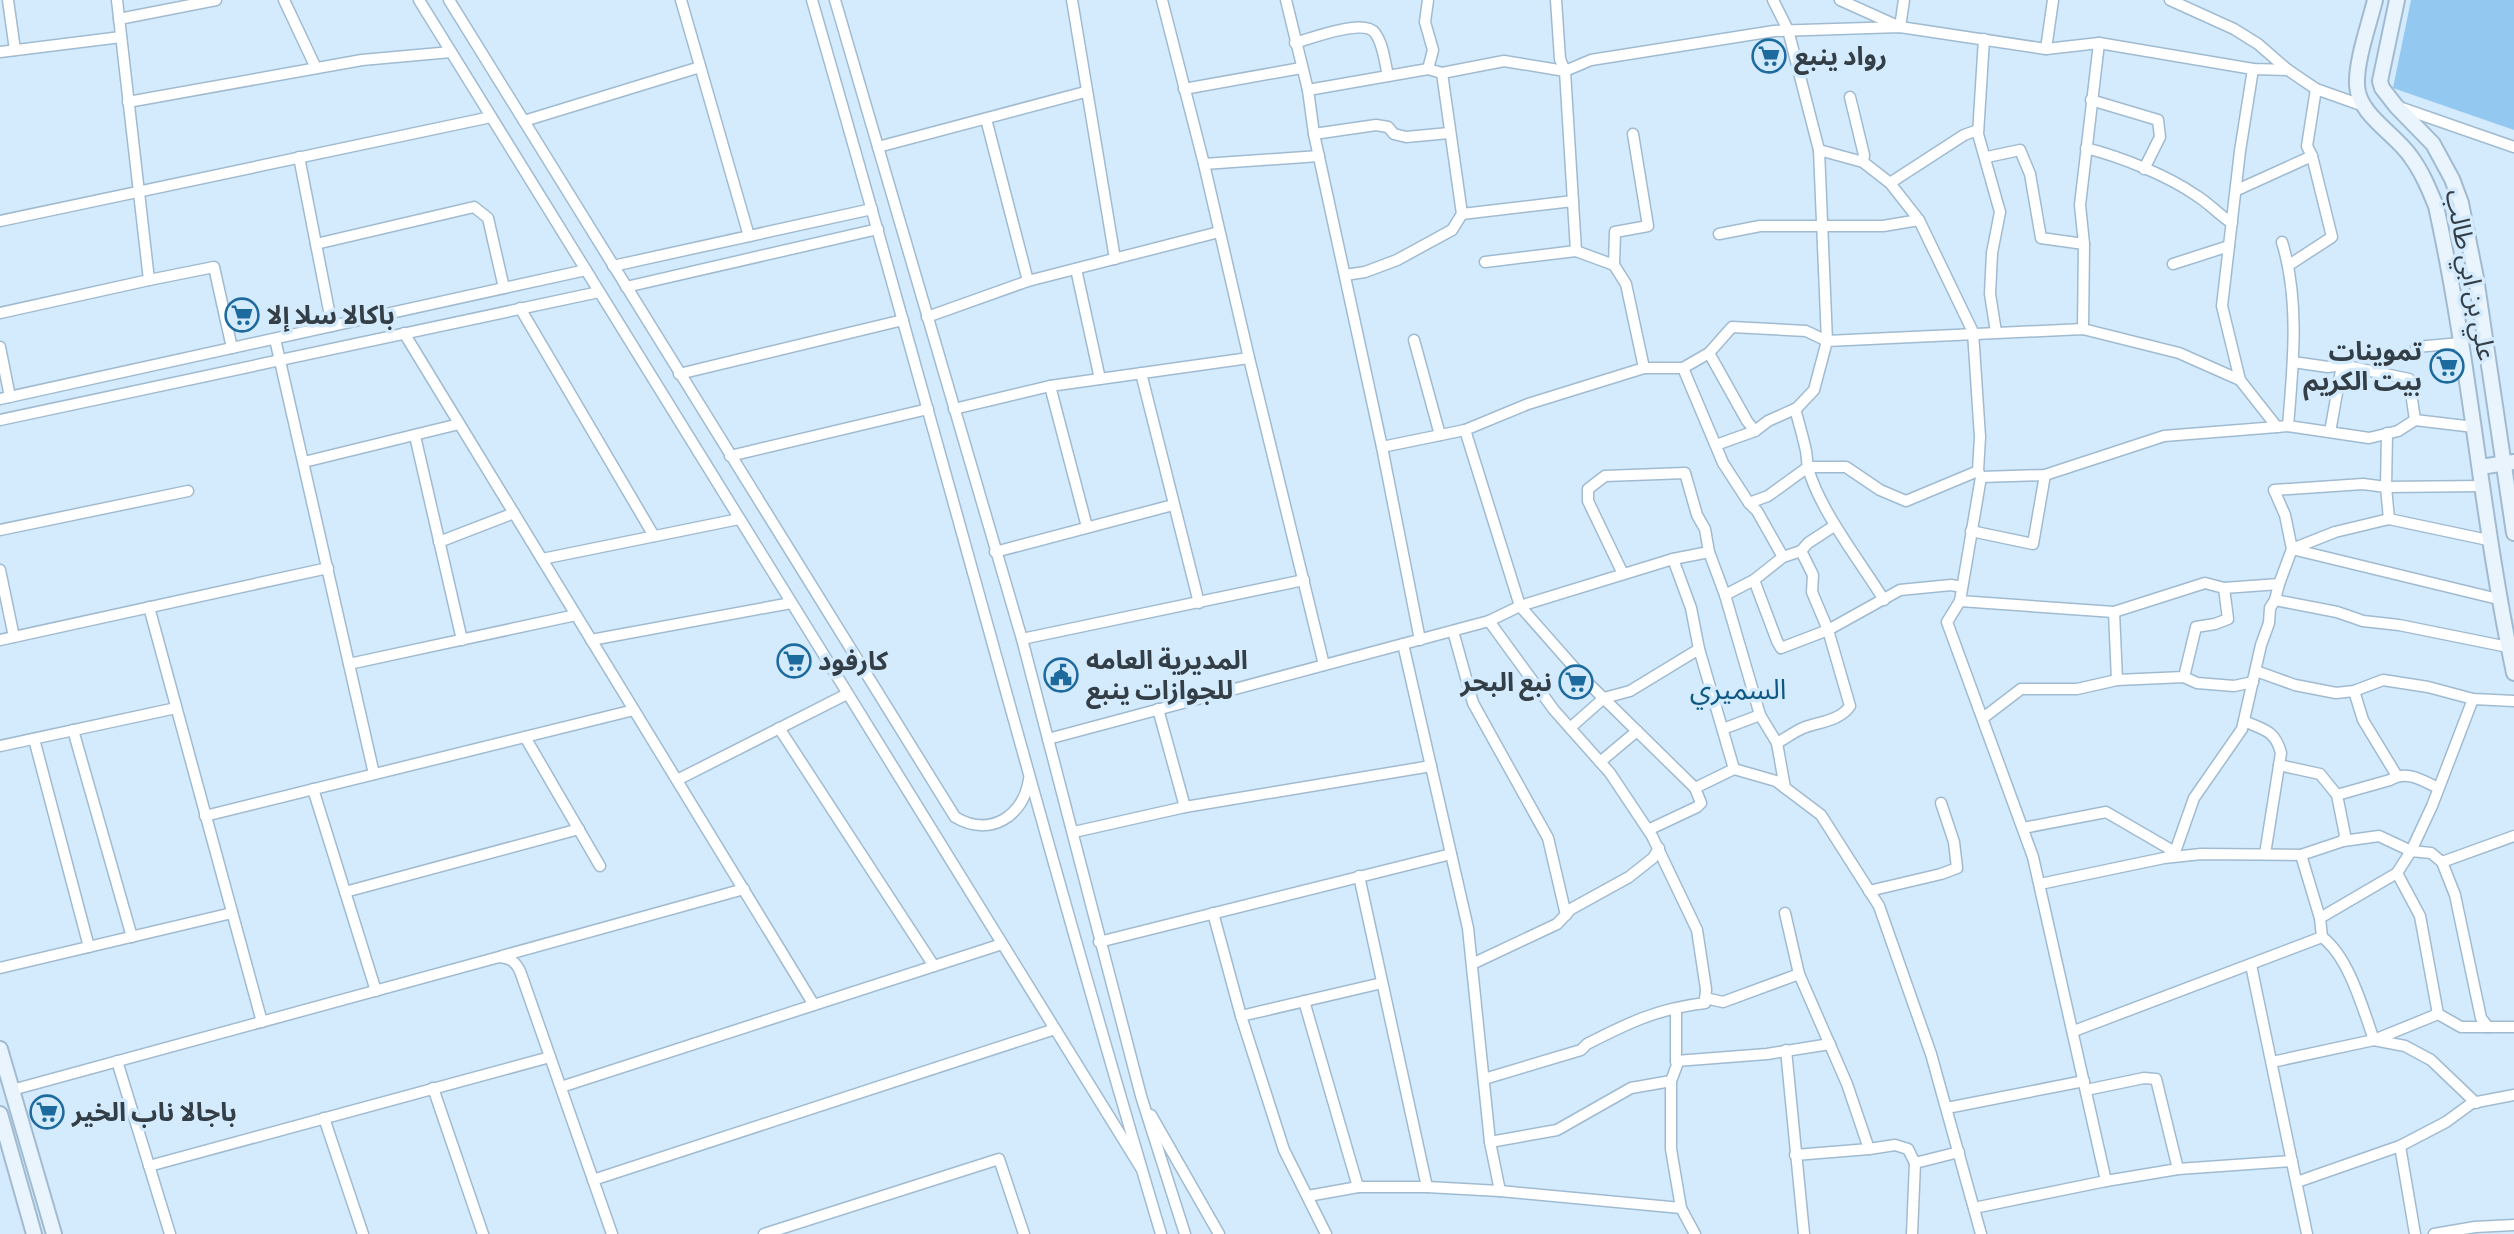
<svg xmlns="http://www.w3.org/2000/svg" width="2514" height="1234" viewBox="0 0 2514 1234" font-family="Commissioner,'Noto Sans Arabic',sans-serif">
<rect width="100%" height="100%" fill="#d4ebfd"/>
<path fill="#93c8f0" d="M2411 0H2514V130L2393 88Z"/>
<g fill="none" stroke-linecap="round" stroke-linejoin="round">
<defs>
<g id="minor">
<path d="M8 0 15 50"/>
<path d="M117 0 149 280 214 267 232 348"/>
<path d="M284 0 316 68"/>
<path d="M419 0 1141 1168"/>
<path d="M449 0 955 817C990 838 1024 816 1029 779"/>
<path d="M681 0 749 236"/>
<path d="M812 0C931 411 1039 824 1161 1234"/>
<path d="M835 0 1022 639 1141 1096 1185 1234"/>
<path d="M1072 0 1115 259"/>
<path d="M1162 0 1204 164 1249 358 1324 665"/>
<path d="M1286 0 1308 90 1314 134 1382 447 1420 640"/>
<path d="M1556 0 1560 59 1565 71 1576 251"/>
<path d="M1840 0 1900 27 1904 0"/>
<path d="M2170 0 2234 29 2258 44 2288 70"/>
<path d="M119 19 216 0"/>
<path d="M1984 39 1978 134 2000 212 1992 253 1990 294 1996 332"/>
<path d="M1295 43C1312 38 1364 18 1375 33 1383 43 1385 63 1388 76"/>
<path d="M2046 49 2053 0"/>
<path d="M0 52 121 37"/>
<path d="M1428 69 1433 50 1425 22 1428 0"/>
<path d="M1442 73 1462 214 1573 201"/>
<path d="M1184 89 1301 68"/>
<path d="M1308 90 1428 69 1442 73 1504 61 1565 71 1591 60 1774 31 1900 27 2046 49 2099 43 2253 69 2288 70 2316 89 2364 106"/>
<path d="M1850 97 1864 155 1863 162"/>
<path d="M2091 100 2158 120 2160 137 2144 169"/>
<path d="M128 102 362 60 451 52"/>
<path d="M2399 107 2514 147"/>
<path d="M986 119 1028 281"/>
<path d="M524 121 700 67"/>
<path d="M1314 134 1376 125 1388 127 1394 134 1406 137 1449 133"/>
<path d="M1633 134 1648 226 1615 232 1614 265 1626 284 1644 368"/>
<path d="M878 147 1085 92"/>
<path d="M2086 148C2121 157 2167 175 2197 196 2210 204 2219 215 2232 223"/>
<path d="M1819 150 1863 162 1890 183 1919 220 1973 332 1980 437 1978 471 1981 477 1960 601 2114 612 2205 583 2224 588 2279 584 2292 549 2335 532 2389 519 2488 540"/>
<path d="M299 157 332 326"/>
<path d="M1987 157 2020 150 2030 174 2041 238 2084 244"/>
<path d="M1204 164 1319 156"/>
<path d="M1890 183 1964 135 1978 130"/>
<path d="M2237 190 2312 156 2307 146 2316 89"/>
<path d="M0 221 491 117"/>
<path d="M1719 234 1760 226H1883L1919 220"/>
<path d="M2282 242C2300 301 2293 366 2288 426"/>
<path d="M316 244 474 207 488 218 504 288"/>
<path d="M1485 262 1576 251 1614 265"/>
<path d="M2173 264 2229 246"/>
<path d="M2289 265 2332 237 2312 156"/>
<path d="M613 266 872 209"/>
<path d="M1076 269 1100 379"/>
<path d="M1345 275 1365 272 1397 260 1452 230 1462 214"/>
<path d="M626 287 878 229"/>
<path d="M520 308 654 536"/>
<path d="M0 313 149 280"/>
<path d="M927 317 1028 281 1219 232"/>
<path d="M2083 329 2084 244 2080 205 2099 43"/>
<path d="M404 333 814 1005"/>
<path d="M275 339 374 774"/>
<path d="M1414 340 1440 435"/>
<path d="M0 347 10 397"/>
<path d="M2416 347 2461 343"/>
<path d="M1709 353 1747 421 1755 431"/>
<path d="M2293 362 2328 367 2342 365 2409 379 2415 420"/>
<path d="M1683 368 1723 463 1749 503 1757 511 1783 557"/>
<path d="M1141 373 1199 603"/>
<path d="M679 374 903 320"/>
<path d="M2240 380 2222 306 2240 151 2253 69"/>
<path d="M1050 386 1087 527"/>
<path d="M0 399 586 270"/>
<path d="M954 409 1050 386 1249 358"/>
<path d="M1795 409C1799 423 1803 437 1806 451 1807 457 1807 462 1808 468 1820 511 1860 561 1884 600"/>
<path d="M0 420 599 292"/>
<path d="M1465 430 1520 606 1673 559 1709 552"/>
<path d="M2330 432 2342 365"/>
<path d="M2387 433 2386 487 2482 486"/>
<path d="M415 436 462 640"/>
<path d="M1716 445 1755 431 1768 421 1797 408 1814 390 1827 341 1819 150 1788 30 1773 0"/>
<path d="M1382 447 1465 430 1528 404 1644 368H1683L1709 353 1732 327 1806 331 1827 341 2083 329 2179 353 2240 380 2277 427 2288 426 2369 438 2398 431 2415 420 2474 427"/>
<path d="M730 456 928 409"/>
<path d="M304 462 459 424"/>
<path d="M1981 477 2045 475 2164 436 2277 427"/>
<path d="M1749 503 1768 496 1808 467H1846L1880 490 1906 501 1978 471"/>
<path d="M2389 519 2386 487 2363 484 2274 490 2285 515 2292 549 2498 599"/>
<path d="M0 530 188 491"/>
<path d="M1971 531 2033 544 2045 475"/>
<path d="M439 542 514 513"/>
<path d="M995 552 1173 505"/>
<path d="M542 559 739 519"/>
<path d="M1673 559 1691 608 1699 649 1734 769"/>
<path d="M0 570 14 637"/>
<path d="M1623 574 1588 501V489L1605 476 1685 473 1697 515 1705 529 1709 552 1725 595 1760 715 1777 743 1785 788"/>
<path d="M1754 580 1777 641 1781 648 1828 630 1900 590 1951 585 1962 587"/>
<path d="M1725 595 1754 580 1783 557 1801 551 1808 543 1834 526"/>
<path d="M2275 600 2337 612 2363 621 2399 625 2508 647"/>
<path d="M1960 601 1947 622 2033 857 2106 1181"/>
<path d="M149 607 262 1022"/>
<path d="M2114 612 2117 680"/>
<path d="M1453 631 1473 703 1548 838 1566 915"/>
<path d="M1022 639 1304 580"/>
<path d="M0 640 328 568"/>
<path d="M591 640 791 603"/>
<path d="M1403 644 1468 928 1490 1142 1500 1191"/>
<path d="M349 664 576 615"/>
<path d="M2256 671 2295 685 2336 693 2354 691 2383 680 2428 687 2473 699 2514 701"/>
<path d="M2184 677 2196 627 2215 624 2228 619 2224 588"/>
<path d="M2354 691 2363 720 2397 776"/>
<path d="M1158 709 1185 807"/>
<path d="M1983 718 2021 689H2077L2117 680 2184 677 2197 683 2234 686 2253 682"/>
<path d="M2244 721C2264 730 2275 730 2281 753L2265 854"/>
<path d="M779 728 934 966"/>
<path d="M1570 728 1604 698 1630 691 1699 649"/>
<path d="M1723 729 1760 715"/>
<path d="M73 730 132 937"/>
<path d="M525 737 600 866"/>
<path d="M34 739 89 947"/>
<path d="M1048 739 1489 621 1520 606 1586 681 1695 788 1734 769 1776 781 1821 815 1879 906 1931 1054 1981 1234"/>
<path d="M1777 743C1786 738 1794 732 1803 728 1818 722 1840 721 1850 706L1828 630 1812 592 1813 575 1801 551"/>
<path d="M0 746 176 708"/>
<path d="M1600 762 1637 731"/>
<path d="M2279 765 2320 774 2337 795 2345 835 2343 841"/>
<path d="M677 780 847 694"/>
<path d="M313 789 376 991"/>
<path d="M2337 795 2390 780C2407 770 2422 780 2438 788"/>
<path d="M205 816 634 710"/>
<path d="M2023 828 2106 812 2175 852"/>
<path d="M1648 830 1697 807 1701 803 1695 788"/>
<path d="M1074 832 1185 807 1431 766"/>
<path d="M2301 855 2320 918"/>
<path d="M2168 856 2175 852 2194 798 2242 729 2261 645 2269 623 2270 608 2275 600 2279 584"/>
<path d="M2442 862 2455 895 2481 1018 2488 1027"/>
<path d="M2397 873 2420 916 2438 1014"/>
<path d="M1359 876 1427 1187"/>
<path d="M2040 884 2164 858 2201 854 2301 855 2343 841 2379 836 2411 851 2432 806 2473 699"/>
<path d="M1869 891 1941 874 1957 868 1954 842 1941 803"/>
<path d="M345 892 579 829"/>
<path d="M1213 913 1241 1016 1284 1150 1326 1234"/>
<path d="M1785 913 1799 974"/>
<path d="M2322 937C2349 957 2363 1009 2374 1040L2405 1046 2431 1060 2476 1103"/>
<path d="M1099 942 1451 854"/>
<path d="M502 956 744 889"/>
<path d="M1472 964 1557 924 1571 909 1629 877 1653 858 1659 848"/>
<path d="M2251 965 2307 1234"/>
<path d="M0 968 232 913"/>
<path d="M1705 998 1723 1002 1799 974 1847 1084 1869 1149 1895 1145 1908 1149 1915 1163"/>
<path d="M1304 1001 1358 1187"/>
<path d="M1676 1010V1061L1767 1054 1830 1044"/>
<path d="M1241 1016 1382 983"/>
<path d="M2074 1031 2322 937 2320 918 2397 873 2411 851 2431 853 2442 862 2514 836"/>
<path d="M1786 1050 1804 1234"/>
<path d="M117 1061 170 1234"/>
<path d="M1676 1061 1677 1065 1671 1081V1149L1681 1208"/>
<path d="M2272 1062 2374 1040 2438 1014 2461 1027H2514"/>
<path d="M1484 1079 1581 1050 1587 1044C1630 1022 1657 1009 1705 1003L1706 989 1697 930 1652 836 1610 773 1554 710 1489 621"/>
<path d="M561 1087 1002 944"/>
<path d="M433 1088 483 1234"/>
<path d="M12 1090 499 957C510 958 515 961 520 971L612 1234"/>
<path d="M2086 1090 2144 1078 2156 1079 2178 1169"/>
<path d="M1947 1108 2084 1081"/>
<path d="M1151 1115 1219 1234"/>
<path d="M324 1118 363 1234"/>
<path d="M1490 1142 1557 1130 1631 1088 1671 1081"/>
<path d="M2400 1146 2415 1234"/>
<path d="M1795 1155 1869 1149"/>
<path d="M149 1166 550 1057"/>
<path d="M593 1180 1055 1029"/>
<path d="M2297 1182 2400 1146 2446 1122 2472 1103 2514 1095"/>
<path d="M1308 1196 1358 1187H1427L1500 1191 1681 1208 1695 1234"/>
<path d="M1974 1208 2106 1181 2178 1169 2292 1161"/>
<path d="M764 1234 999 1159 1024 1234"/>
<path d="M1912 1234 1915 1163 1959 1152"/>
<path d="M2434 1234 2475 1227 2514 1225"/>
</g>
<g id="secondary">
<path d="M2375 0C2369 25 2356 60 2357 85 2358 115 2396 134 2411 157 2422 172 2429 189 2436 206 2470 360 2481 518 2514 673"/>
<path d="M2397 0 2380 81 2382 88 2396 106 2433 144 2452 179 2461 203 2476 278 2514 533"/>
<path d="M2480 467 2514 462"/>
<path d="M0 1049 54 1234"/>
<path d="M0 1114 34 1234"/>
</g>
</defs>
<use href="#minor" stroke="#a0bbd1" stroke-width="13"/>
<use href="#secondary" stroke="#a0bbd1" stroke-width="18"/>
<use href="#minor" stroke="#fff" stroke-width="10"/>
<use href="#secondary" stroke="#eaf4fc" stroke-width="14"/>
</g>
<defs>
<symbol id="supermarket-ring" viewBox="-11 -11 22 22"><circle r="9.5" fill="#d4ebfd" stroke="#1d6b9e" stroke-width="1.5"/><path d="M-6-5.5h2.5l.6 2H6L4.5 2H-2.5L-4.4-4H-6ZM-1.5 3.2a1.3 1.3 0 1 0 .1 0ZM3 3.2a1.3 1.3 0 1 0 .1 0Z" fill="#1d6b9e"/></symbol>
<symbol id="civic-ring" viewBox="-11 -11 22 22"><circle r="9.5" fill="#d4ebfd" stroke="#1d6b9e" stroke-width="1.5"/><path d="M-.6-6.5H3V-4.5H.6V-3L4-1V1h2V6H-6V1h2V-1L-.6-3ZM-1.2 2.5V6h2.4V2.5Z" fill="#1d6b9e"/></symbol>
</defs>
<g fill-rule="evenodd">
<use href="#supermarket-ring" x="1750" y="37" width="38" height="38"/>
<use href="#supermarket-ring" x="223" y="296" width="38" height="38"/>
<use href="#supermarket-ring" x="2428" y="347" width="38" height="38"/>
<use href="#supermarket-ring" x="775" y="642" width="38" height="38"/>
<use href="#civic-ring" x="1042" y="656" width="38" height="38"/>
<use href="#supermarket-ring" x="1557" y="663" width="38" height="38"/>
<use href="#supermarket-ring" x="28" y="1093" width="38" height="38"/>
</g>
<g text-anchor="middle" stroke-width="7" stroke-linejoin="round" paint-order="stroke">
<g font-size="26" font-weight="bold" fill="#333e47" stroke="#d4ebfd" text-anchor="start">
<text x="1794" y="65">رواد ينبع</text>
<text x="266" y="324">باكالا سلا إلا</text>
<text x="2422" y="360" text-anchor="end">تموينات<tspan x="2422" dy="30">بيت الكريم</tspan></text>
<text x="1086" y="669">المديرية العامه<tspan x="1086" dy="30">للجوازات ينبع</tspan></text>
<text x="818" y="670">كارفود</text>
<text x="1552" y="691" text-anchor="end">نبع البحر</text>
<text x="72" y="1121">باجالا ناب الخير</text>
</g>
<g font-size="26" fill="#333e47" stroke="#d4ebfd">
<text transform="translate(2471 275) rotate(79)" y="9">علي بن ابي طالب</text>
</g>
<g font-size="28" fill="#0d5885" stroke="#d4ebfd">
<text x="1738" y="699">السميري</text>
</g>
</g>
</svg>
